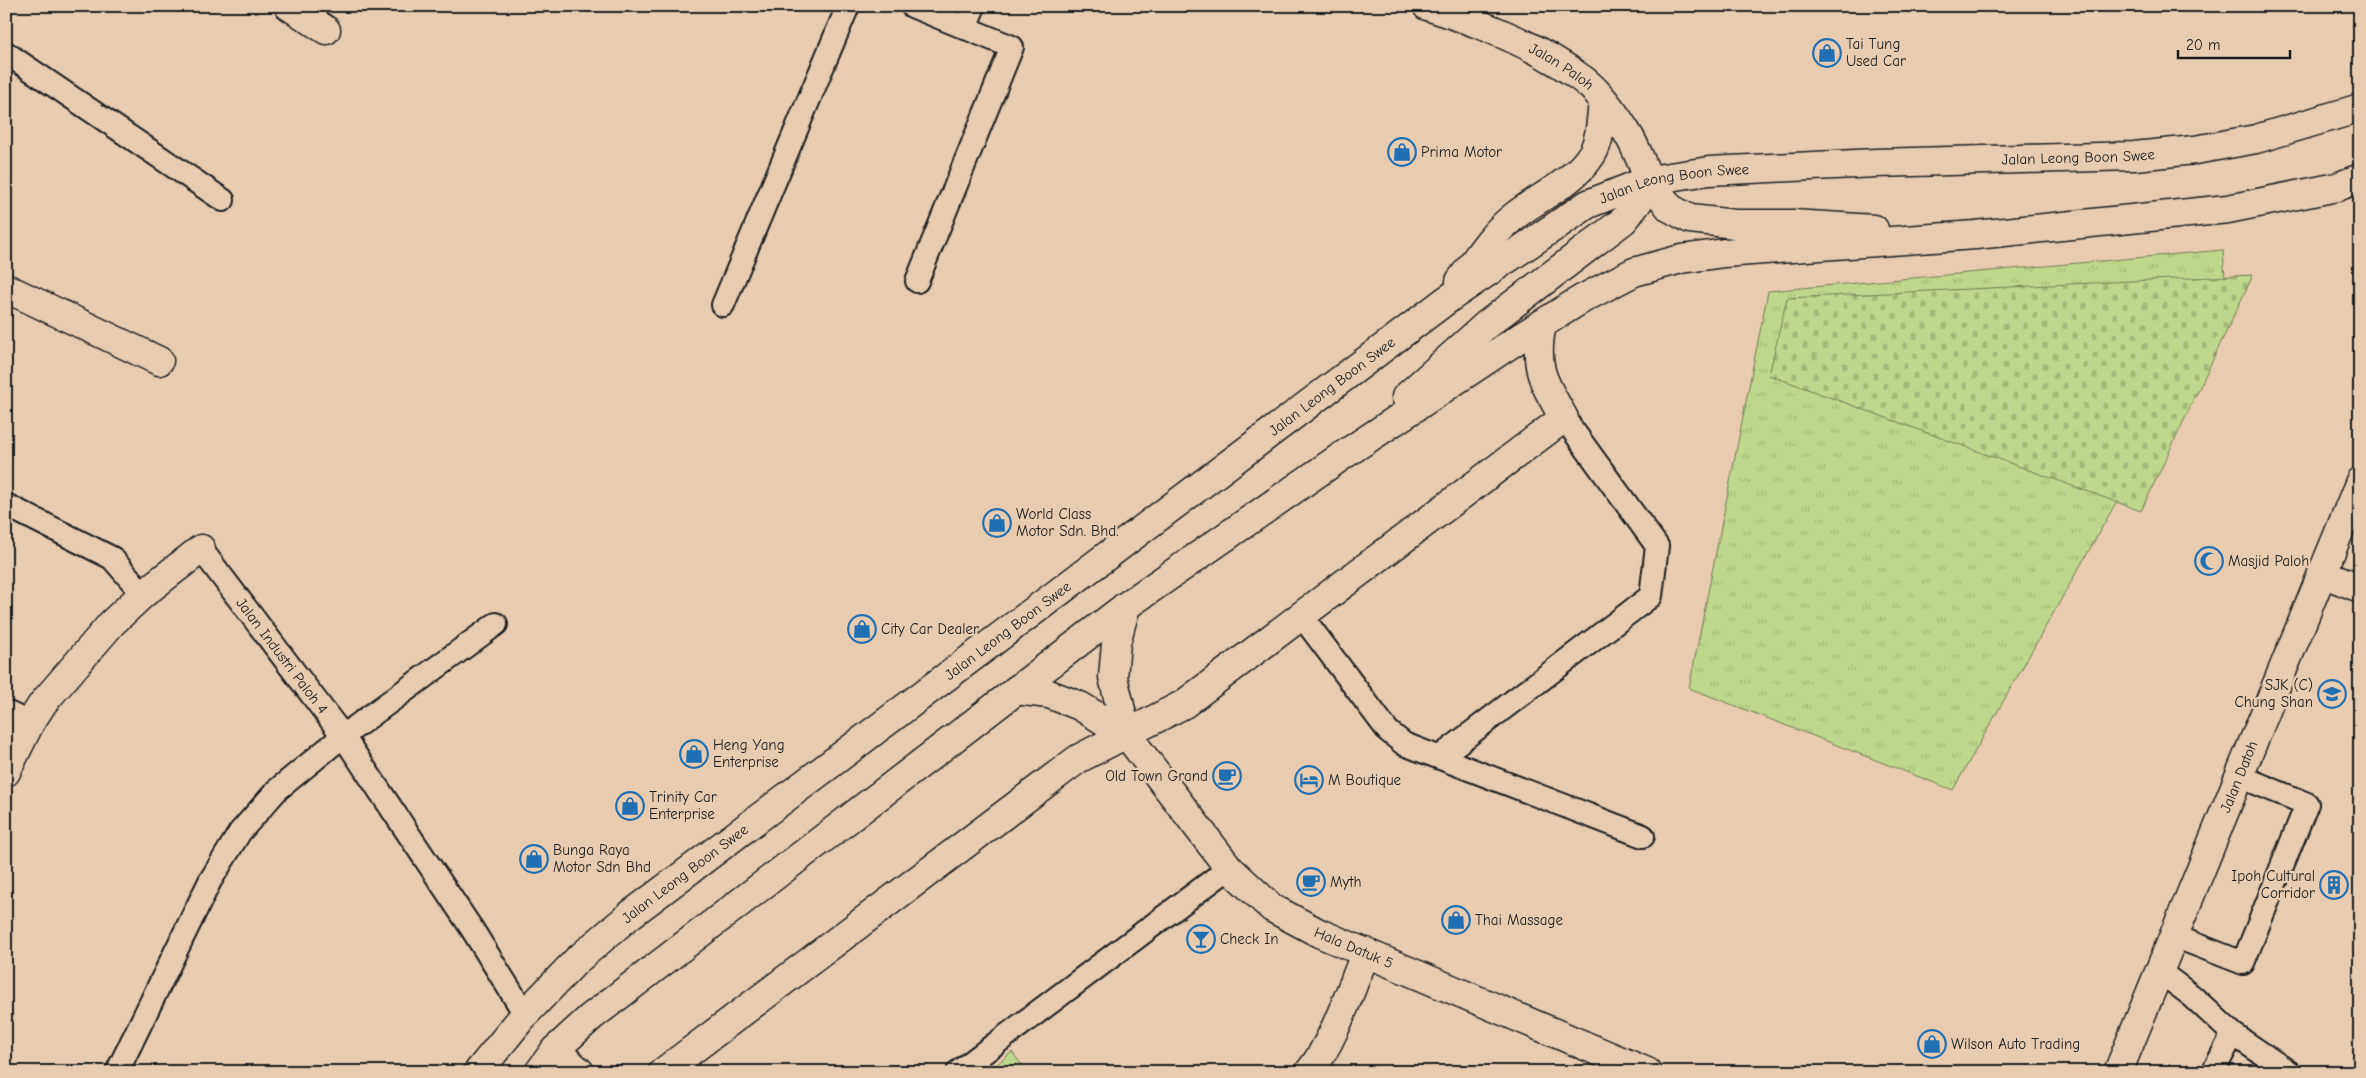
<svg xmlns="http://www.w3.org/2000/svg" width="2366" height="1078" viewBox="0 0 2366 1078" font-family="'Comic Neue',sans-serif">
<defs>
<pattern id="grass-tufts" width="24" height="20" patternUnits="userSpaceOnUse" patternTransform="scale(1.25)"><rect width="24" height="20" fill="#bfd78d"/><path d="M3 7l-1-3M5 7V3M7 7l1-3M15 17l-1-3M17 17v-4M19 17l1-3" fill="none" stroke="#a4b879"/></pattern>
<pattern id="cemetery-stones" width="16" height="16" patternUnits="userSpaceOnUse" patternTransform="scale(1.25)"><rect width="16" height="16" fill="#bfd78d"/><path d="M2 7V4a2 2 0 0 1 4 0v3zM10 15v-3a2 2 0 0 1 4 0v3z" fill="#a4b879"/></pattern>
</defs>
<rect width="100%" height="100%" fill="#e9ccb0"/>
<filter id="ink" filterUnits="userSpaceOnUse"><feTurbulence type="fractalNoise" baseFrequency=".02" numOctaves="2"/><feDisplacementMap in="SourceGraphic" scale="10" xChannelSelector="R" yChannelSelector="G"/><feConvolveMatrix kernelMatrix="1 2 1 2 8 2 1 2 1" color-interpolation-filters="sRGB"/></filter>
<g filter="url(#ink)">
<g fill="url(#grass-tufts)" stroke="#6e7a54">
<path d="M2223 250 2227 307 1953 790 1689 688 1768 291Z"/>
<path d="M1012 1052 1027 1072H987Z"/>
</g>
<path fill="url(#cemetery-stones)" stroke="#6e7a54" d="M2253 275 2141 511 1769 375 1787 298Z"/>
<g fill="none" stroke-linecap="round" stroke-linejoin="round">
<defs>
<g id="service">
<path d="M912 6 1012 47 917 281"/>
<path d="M965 28 974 6"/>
<path d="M6 53 223 200"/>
<path d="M723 305 848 6"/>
<path d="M6 505 112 558 143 594"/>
<path id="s1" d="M201 549 343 736 472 929 525 1014"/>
<path d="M1301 615 1388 731 1404 744 1643 836"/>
<path d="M6 712 30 723"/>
<path d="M1441 756 1651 596 1657 546 1564 418"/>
<path d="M2174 936 2243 963 2307 804 2239 776"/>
<path d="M2159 971 2192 996 2233 1034 2289 1072"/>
<path d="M117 1072 210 881 240 832 277 790 343 736 496 624"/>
<path d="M958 1072 1229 868"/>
<path d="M2213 1072 2233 1034"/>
</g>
<g id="minor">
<path d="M289 6 326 30"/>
<path id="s2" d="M1427 6C1480 23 1537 45 1582 79 1599 91 1615 114 1626 131 1636 146 1642 164 1649 180"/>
<path d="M6 288 159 361"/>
<path d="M2322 573 2360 588"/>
<path d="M1126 606 1116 643 1113 677 1127 735"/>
<path id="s3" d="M1016 690 1049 694 1080 706 1127 735 1229 868 1272 908 1319 933 1647 1072"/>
<path d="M6 772 30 723 43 703 112 623 143 594 201 549"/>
<path d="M555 1050 580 1072"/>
<path d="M663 1072 1078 759 1184 704 1564 418C1543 382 1533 367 1542 324"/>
<path d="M1309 1072C1333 1044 1351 988 1366 952"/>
</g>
<g id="tertiary">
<path id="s4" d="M2118 1072 2360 481"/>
</g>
<g id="primary">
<path d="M1649 180 1670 208 1690 219 1735 224H1793L1874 229"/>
<path d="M1460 281C1476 260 1490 236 1511 219 1537 197 1573 184 1592 154 1601 139 1601 118 1603 101"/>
<path d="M1406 397 1486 325 1624 220 1638 202 1649 180"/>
<path id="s5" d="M478 1072 525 1014 577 960 630 915 1448 299 1588 204 1649 180 1709 171 1876 163 2134 156 2195 150 2256 139 2360 108"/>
<path d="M539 1072 555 1050 591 1017 1126 606 1342 456 1521 337 1582 299 1634 272 1681 259 1724 253 1975 235 2228 209 2337 187 2360 178"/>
</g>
</defs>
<use href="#service" stroke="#1c1c1c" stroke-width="26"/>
<use href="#minor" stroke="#1c1c1c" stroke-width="31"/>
<use href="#tertiary" stroke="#1c1c1c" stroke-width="31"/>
<use href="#primary" stroke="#1c1c1c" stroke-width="31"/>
<use href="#service" stroke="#e9ccb0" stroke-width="22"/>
<use href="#minor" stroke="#e9ccb0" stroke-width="28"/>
<use href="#tertiary" stroke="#e9ccb0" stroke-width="28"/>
<use href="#primary" stroke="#e9ccb0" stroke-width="28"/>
</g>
</g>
<defs>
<symbol id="shop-ring" viewBox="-11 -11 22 22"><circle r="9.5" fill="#e9ccb0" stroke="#1f6fb2" stroke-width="1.5"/><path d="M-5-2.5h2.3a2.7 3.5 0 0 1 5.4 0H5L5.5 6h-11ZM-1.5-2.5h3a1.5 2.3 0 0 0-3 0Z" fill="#1f6fb2"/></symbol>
<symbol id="mosque-ring" viewBox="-11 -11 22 22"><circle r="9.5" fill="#e9ccb0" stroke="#1f6fb2" stroke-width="1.5"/><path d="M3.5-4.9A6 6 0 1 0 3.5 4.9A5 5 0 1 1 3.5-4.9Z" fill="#1f6fb2"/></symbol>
<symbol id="school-ring" viewBox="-11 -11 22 22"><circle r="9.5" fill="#e9ccb0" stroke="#1f6fb2" stroke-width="1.5"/><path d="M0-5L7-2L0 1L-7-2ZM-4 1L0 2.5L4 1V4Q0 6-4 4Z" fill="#1f6fb2"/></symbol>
<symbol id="cafe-ring" viewBox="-11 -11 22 22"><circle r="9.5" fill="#e9ccb0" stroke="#1f6fb2" stroke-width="1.5"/><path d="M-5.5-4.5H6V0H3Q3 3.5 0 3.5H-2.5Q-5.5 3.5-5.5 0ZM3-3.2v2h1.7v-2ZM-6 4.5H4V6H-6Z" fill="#1f6fb2"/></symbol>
<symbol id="hotel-ring" viewBox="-11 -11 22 22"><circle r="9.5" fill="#e9ccb0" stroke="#1f6fb2" stroke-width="1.5"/><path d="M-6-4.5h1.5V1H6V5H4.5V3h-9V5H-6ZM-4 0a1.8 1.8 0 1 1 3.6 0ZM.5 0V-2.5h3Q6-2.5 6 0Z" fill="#1f6fb2"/></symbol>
<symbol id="building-ring" viewBox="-11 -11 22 22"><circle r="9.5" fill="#e9ccb0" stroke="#1f6fb2" stroke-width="1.5"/><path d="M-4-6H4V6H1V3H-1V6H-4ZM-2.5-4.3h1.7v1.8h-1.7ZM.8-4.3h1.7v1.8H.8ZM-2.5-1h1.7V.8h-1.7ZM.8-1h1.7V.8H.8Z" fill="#1f6fb2"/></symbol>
<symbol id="bar-ring" viewBox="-11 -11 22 22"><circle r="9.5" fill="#e9ccb0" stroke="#1f6fb2" stroke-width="1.5"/><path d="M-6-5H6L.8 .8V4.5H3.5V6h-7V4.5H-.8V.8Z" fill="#1f6fb2"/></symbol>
</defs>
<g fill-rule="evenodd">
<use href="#shop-ring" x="1811" y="37" width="32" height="32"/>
<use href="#shop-ring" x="1386" y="136" width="32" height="32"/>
<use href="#shop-ring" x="981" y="507" width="32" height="32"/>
<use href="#mosque-ring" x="2193" y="545" width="32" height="32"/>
<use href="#shop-ring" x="846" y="613" width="32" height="32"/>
<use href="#school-ring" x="2316" y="678" width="32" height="32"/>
<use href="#shop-ring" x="678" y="738" width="32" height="32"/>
<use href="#cafe-ring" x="1211" y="760" width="32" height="32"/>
<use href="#hotel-ring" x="1293" y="764" width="32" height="32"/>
<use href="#shop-ring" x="614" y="790" width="32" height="32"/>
<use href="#shop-ring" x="518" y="843" width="32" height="32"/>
<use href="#cafe-ring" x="1295" y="866" width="32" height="32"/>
<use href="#building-ring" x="2318" y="869" width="32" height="32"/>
<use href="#shop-ring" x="1440" y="904" width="32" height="32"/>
<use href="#bar-ring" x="1185" y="923" width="32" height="32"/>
<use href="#shop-ring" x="1916" y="1028" width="32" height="32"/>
</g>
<g text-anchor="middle" stroke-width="4.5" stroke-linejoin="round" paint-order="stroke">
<g font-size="15" fill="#1c1c1c" stroke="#e9ccb0" text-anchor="start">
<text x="1846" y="49">Tai Tung<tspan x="1846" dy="17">Used Car</tspan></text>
<text x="1421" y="157">Prima Motor</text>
<text x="1016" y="519">World Class<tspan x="1016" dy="17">Motor Sdn. Bhd.</tspan></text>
<text x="2228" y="566">Masjid Paloh</text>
<text x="881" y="634">City Car Dealer</text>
<text x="2313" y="690" text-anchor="end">SJK (C)<tspan x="2313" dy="17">Chung Shan</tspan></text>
<text x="713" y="750">Heng Yang<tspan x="713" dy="17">Enterprise</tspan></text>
<text x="1208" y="781" text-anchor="end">Old Town Grand</text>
<text x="1328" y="785">M Boutique</text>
<text x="649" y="802">Trinity Car<tspan x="649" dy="17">Enterprise</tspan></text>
<text x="553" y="855">Bunga Raya<tspan x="553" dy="17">Motor Sdn Bhd</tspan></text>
<text x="2315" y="881" text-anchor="end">Ipoh Cultural<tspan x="2315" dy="17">Corridor</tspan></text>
<text x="1330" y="887">Myth</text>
<text x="1475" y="925">Thai Massage</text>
<text x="1220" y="944">Check In</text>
<text x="1951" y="1049">Wilson Auto Trading</text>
</g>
<g font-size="15" fill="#1c1c1c" stroke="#e9ccb0">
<text dy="5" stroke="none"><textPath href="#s2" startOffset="148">Jalan Paloh</textPath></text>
<text dy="5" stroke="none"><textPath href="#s5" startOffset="1908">Jalan Leong Boon Swee</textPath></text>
<text dy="5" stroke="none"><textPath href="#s5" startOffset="1502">Jalan Leong Boon Swee</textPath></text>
<text dy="5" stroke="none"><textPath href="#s5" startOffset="1098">Jalan Leong Boon Swee</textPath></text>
<text dy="5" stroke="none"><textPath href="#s5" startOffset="692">Jalan Leong Boon Swee</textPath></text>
<text dy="5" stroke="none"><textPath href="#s1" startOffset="134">Jalan Industri Paloh 4</textPath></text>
<text dy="5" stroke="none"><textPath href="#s4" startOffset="319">Jalan Datoh</textPath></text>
<text dy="5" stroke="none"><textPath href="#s5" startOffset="288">Jalan Leong Boon Swee</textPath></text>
<text dy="5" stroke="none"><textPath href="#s3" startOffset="439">Hala Datuk 5</textPath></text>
</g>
</g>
<rect width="2366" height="1078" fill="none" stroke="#e9ccb0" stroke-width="25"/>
<rect x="12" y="12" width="2341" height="1053" fill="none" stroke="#1c1c1c" stroke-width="2" filter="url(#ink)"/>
<path d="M2178 50v8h112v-8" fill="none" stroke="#1c1c1c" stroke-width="2.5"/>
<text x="2186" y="50" font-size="15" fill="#1c1c1c" stroke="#e9ccb0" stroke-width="4" paint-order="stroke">20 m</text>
</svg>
